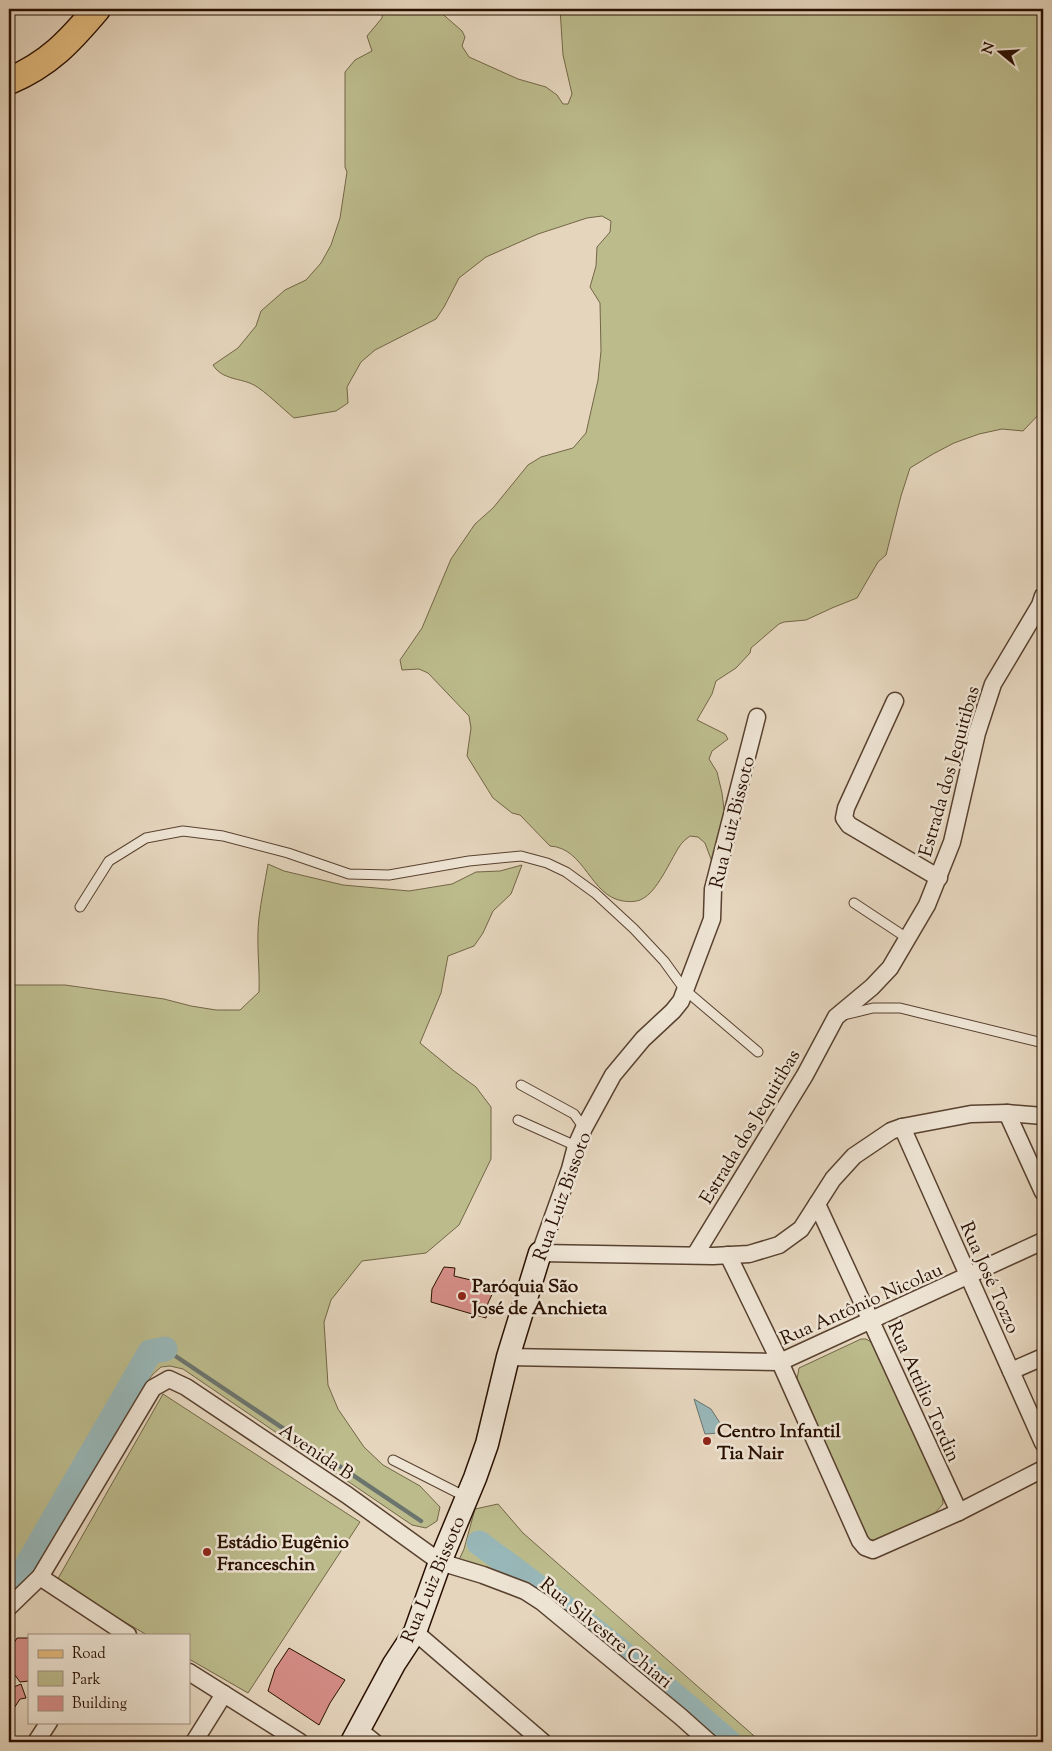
<svg xmlns="http://www.w3.org/2000/svg" width="1052" height="1751" viewBox="0 0 1052 1751" font-family="'Sorts Mill Goudy',serif">
<rect width="100%" height="100%" fill="#e5d5bd"/>
<filter id="stains"><feTurbulence type="fractalNoise" baseFrequency=".004" numOctaves="4"/><feColorMatrix values="0 0 0 0 .2 0 0 0 0 .09 0 0 0 0 .02 0 0 0 .5 -.17"/></filter>
<radialGradient id="worn" r=".72"><stop offset=".6" stop-color="#630" stop-opacity="0"/><stop offset="1" stop-color="#630" stop-opacity=".3"/></radialGradient>
<g fill="#bcbb8c" stroke="#726646">
<path d="M383 9H435L438 10 462 31 465 37 462 46 469 57 518 79 546 87 557 95 563 104H568L572 94 563 55 560 9H1043V410L1023 431 1002 429 979 434 954 443 933 454 910 468 901 496 886 555 878 562 857 598 832 608 806 620 784 622 779 624 751 648 750 653 736 668 716 681 712 694 697 720 725 734 728 739 712 751 709 759 717 772 722 793 728 843 718 878 705 843 698 837 690 836C686 839 682 842 679 847 670 861 657 892 642 899 637 902 629 902 623 901 590 896 585 848 550 846L520 815 512 813 493 798 467 756 471 728 469 716 428 673 419 669 402 670 400 660 422 628 451 559 475 524 493 508 528 465 541 457 573 448 586 433 598 380 601 351 600 303 590 287 596 266 597 247 610 232 611 221 602 216 587 218 538 234 486 257 459 278 444 307 436 319 375 350 361 362 347 387 348 403 336 411 294 418C283 409 265 391 254 385 241 378 222 380 213 365L238 348 256 326 261 311 285 290 306 280 321 263 331 245 340 218 347 172 345 167V72L355 60 372 51 367 36 382 18Z"/>
<path d="M268 864 284 871 343 885 409 891 452 884 476 872 500 871 522 865 511 894 493 911 483 933 474 946 448 956 441 993 420 1043 454 1071 476 1087 491 1107V1159L459 1225 426 1253 362 1261 331 1300 324 1322 328 1385 338 1409 364 1447 383 1465 420 1486 440 1507 437 1521 426 1528 412 1525 183 1369 170 1366 161 1367 153 1374 133 1401 38 1562 9 1594V1355L15 1345 9 1341V985H65L164 999 191 1006 216 1010H240L259 992C260 967 256 943 259 918 261 900 265 882 268 864Z"/>
<path d="M861 1339H866L871 1342 942 1493 943 1504 934 1514 876 1541 868 1539 862 1534 814 1417 797 1379 799 1368Z"/>
<path d="M163 1394 360 1522 248 1693 189 1659V1635H147L56 1582Z"/>
<path d="M498 1504 523 1533 761 1742H717L545 1598 458 1562 464 1549 475 1509Z"/>
</g>
<path fill="#98b7b8" stroke="#6c746e" d="M694 1399 711 1409 722 1426 719 1433 705 1434Z"/>
<g fill="none" stroke-linecap="round" stroke-linejoin="round">
<path stroke="#6c746e" stroke-width="4.5" d="M165 1349 421 1521"/>
<g stroke="#98b7b8" stroke-width="25">
<path d="M479 1543C565 1606 649 1672 729 1742"/>
<path d="M9 1584 23 1572 150 1352 165 1349"/>
</g>
</g>
<g fill="#d68e88" stroke="#291000">
<path d="M444 1267 455 1268 454 1276 496 1286 488 1303 486 1318 431 1302 432 1289Z"/>
<path d="M17 1638H29V1681L20 1682 9 1667V1651Z"/>
<path d="M289 1648 345 1680 330 1703 319 1725 268 1691 275 1669Z"/>
<path d="M21 1684 26 1698 20 1699 9 1716V1689Z"/>
</g>
<g fill="none" stroke-linecap="round" stroke-linejoin="round">
<defs>
<g id="lane">
<path d="M854 903 907 938"/>
<path d="M80 907 109 861 146 838 183 831 223 836 288 853 349 874 389 875 469 861 521 856 547 863 566 872 595 893 634 929 664 961 685 990 758 1052"/>
<path d="M844 1015 873 1008H900L1043 1043"/>
<path d="M521 1085 574 1114 584 1128"/>
<path d="M518 1120 576 1146"/>
<path d="M393 1460 466 1497"/>
</g>
<g id="street">
<path d="M895 701 846 808 844 818 849 825 939 878"/>
<path d="M757 717 713 889 712 919 681 1001 673 1011 643 1039 613 1075 584 1128 576 1146 570 1169 540 1253 713 1256 749 1254 779 1245 801 1229 833 1179 854 1156 891 1131 902 1127 971 1114 1007 1113 1043 1116"/>
<path d="M1007 1113 1043 1192"/>
<path d="M902 1127 1043 1443"/>
<path d="M817 1204 959 1512"/>
<path d="M695 1255 805 1075 836 1017 872 987 890 968 927 905 952 842 977 733 993 684 1040 605 1043 596"/>
<path d="M728 1255 780 1362 860 1541 865 1547 873 1550 959 1512 1043 1469"/>
<path d="M508 1357 780 1362 1043 1241"/>
<path d="M1011 1371 1043 1357"/>
<path d="M40 1577 128 1635"/>
<path d="M9 1607 40 1577 153 1388 169 1379 186 1387 347 1495 440 1562 483 1575 525 1591 542 1602 681 1717 709 1742"/>
<path d="M415 1632 543 1742"/>
<path d="M189 1672 300 1742"/>
<path d="M359 1730 374 1742"/>
<path d="M36 1742 49 1722"/>
<path d="M194 1742 224 1694"/>
</g>
<path id="secondary" d="M352 1742 394 1664 415 1632 440 1562 475 1478 487 1444 508 1357 540 1253"/>
<path id="primary" d="M9 81C49 64 70 41 97 9"/>
</defs>
<use href="#lane" stroke="#58412f" stroke-width="11"/>
<use href="#street" stroke="#58412f" stroke-width="19"/>
<use href="#secondary" stroke="#291000" stroke-width="25"/>
<use href="#primary" stroke="#291000" stroke-width="29"/>
<use href="#lane" stroke="#eee4d4" stroke-width="9"/>
<use href="#street" stroke="#eee4d4" stroke-width="16"/>
<use href="#secondary" stroke="#eee4d4" stroke-width="22"/>
<use href="#primary" stroke="#e2ba7e" stroke-width="26"/>
</g>
<g fill="#8f2418" stroke="#eee4d4" stroke-width="2">
<circle cx="462" cy="1296" r="5"/>
<circle cx="707" cy="1441" r="5"/>
<circle cx="207" cy="1552" r="5"/>
</g>
<g text-anchor="middle" stroke-width="5" stroke-linejoin="round" paint-order="stroke">
<g font-size="19" fill="#291000" stroke="#eee4d4">
<text transform="translate(948 771) rotate(-74)" y="7">Estrada dos Jequitibas</text>
<text transform="translate(731 822) rotate(-76)" y="7">Rua Luiz Bissoto</text>
<text transform="translate(749 1126) rotate(-59)" y="7">Estrada dos Jequitibas</text>
<text transform="translate(561 1196) rotate(-70)" y="7">Rua Luiz Bissoto</text>
<text transform="translate(991 1277) rotate(66)" y="7">Rua José Tozzo</text>
<text transform="translate(861 1303) rotate(-24)" y="7">Rua Antônio Nicolau</text>
<text transform="translate(925 1391) rotate(66)" y="7">Rua Attilio Tordin</text>
<text transform="translate(317 1451) rotate(34)" y="7">Avenida B</text>
<text transform="translate(432 1579) rotate(-67)" y="7">Rua Luiz Bissoto</text>
<text transform="translate(607 1632) rotate(39)" y="7">Rua Silvestre Chiari</text>
</g>
<g font-size="19" font-weight="bold" fill="#291000" stroke="#eee4d4" text-anchor="start">
<text x="472" y="1292">Paróquia São<tspan x="472" dy="22">José de Anchieta</tspan></text>
<text x="717" y="1437">Centro Infantil<tspan x="717" dy="22">Tia Nair</tspan></text>
<text x="217" y="1548">Estádio Eugênio<tspan x="217" dy="22">Franceschin</tspan></text>
</g>
</g>
<rect width="1052" height="1751" fill="none" stroke="#e5d5bd" stroke-width="30"/>
<rect x="10" y="10" width="1032" height="1731" fill="none" stroke="#291000" stroke-width="2.5"/>
<rect x="15" y="15" width="1022" height="1721" fill="none" stroke="#291000"/>
<rect x="28" y="1634" width="162" height="90" fill="#eee4d4" stroke="#9f8f7f"/>
<rect x="38" y="1650" width="25" height="8" fill="#e2ba7e" stroke="#9f8f7f"/>
<text x="72" y="1658" font-size="15" fill="#291000">Road</text>
<rect x="38" y="1671" width="25" height="15" fill="#bcbb8c" stroke="#9f8f7f"/>
<text x="72" y="1684" font-size="15" fill="#291000">Park</text>
<rect x="38" y="1696" width="25" height="15" fill="#d68e88" stroke="#9f8f7f"/>
<text x="72" y="1708" font-size="15" fill="#291000">Building</text>
<g transform="translate(1000 52) rotate(288)" stroke="#eee4d4" stroke-width="4" paint-order="stroke">
<path d="M0-4L9 19L0 12L-9 19Z" fill="#291000"/>
<text y="-8" font-size="14" font-weight="bold" text-anchor="middle" fill="#291000">N</text>
</g>
<rect width="100%" height="100%" filter="url(#stains)"/>
<rect width="100%" height="100%" fill="url(#worn)"/>
</svg>
